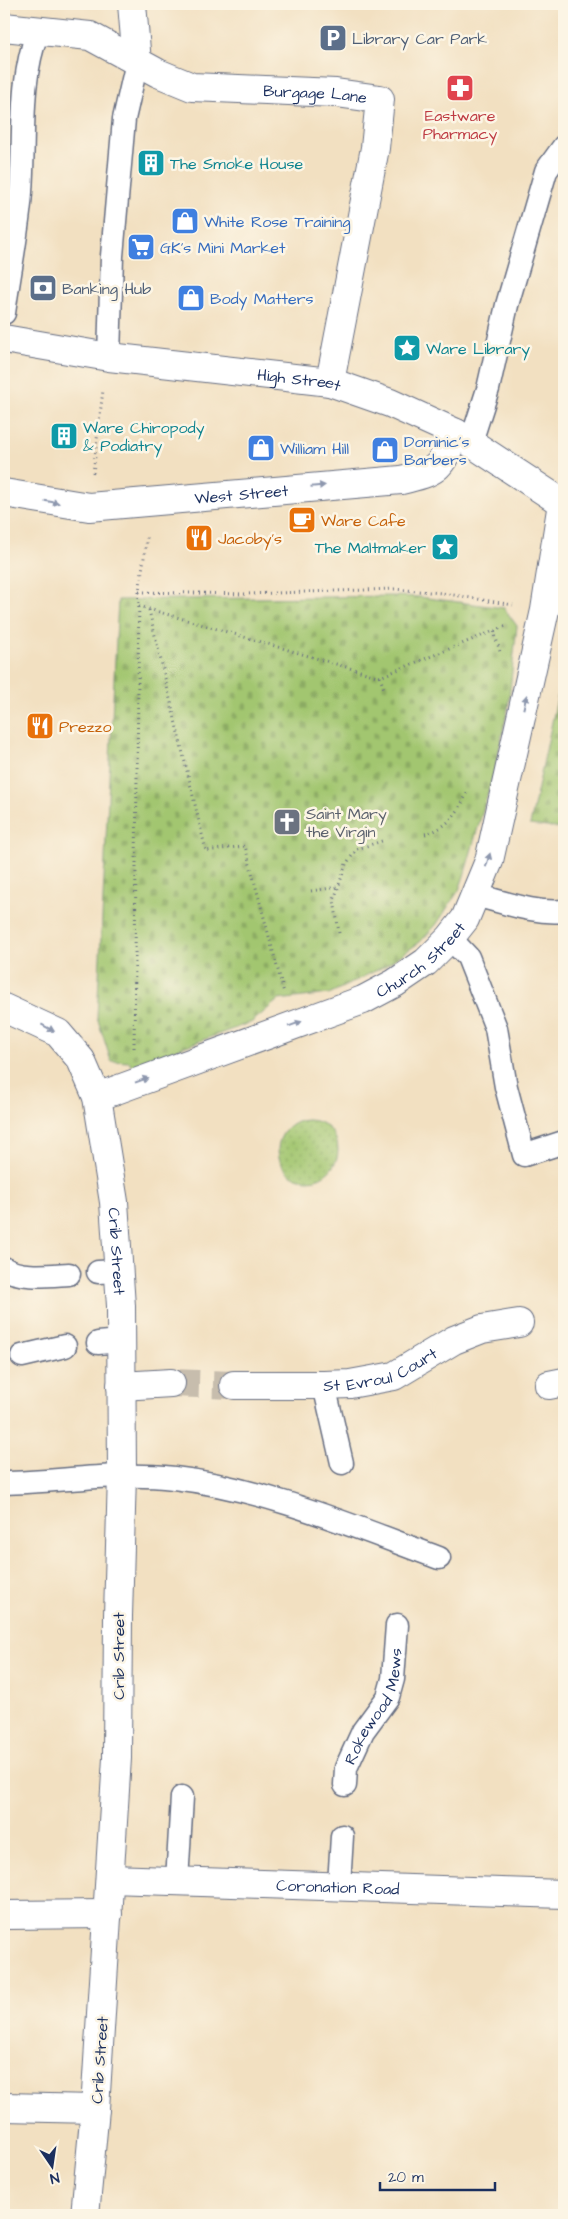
<svg xmlns="http://www.w3.org/2000/svg" width="568" height="2219" viewBox="0 0 568 2219" font-family="'Architects Daughter',sans-serif">
<defs>
<pattern id="grass-dots" width="8" height="8" patternUnits="userSpaceOnUse" patternTransform="scale(1.25)"><rect width="8" height="8" fill="#a2c66f"/><path d="M2 2h.1M6 6h.1" fill="none" stroke="#8baa63" stroke-width="1.8" stroke-linecap="round"/></pattern>
<pattern id="cemetery-stones" width="16" height="16" patternUnits="userSpaceOnUse" patternTransform="scale(1.25)"><rect width="16" height="16" fill="#a2c66f"/><path d="M2 7V4a2 2 0 0 1 4 0v3zM10 15v-3a2 2 0 0 1 4 0v3z" fill="#8baa63"/></pattern>
</defs>
<rect width="100%" height="100%" fill="#fcf5e5"/>
<filter id="ink" filterUnits="userSpaceOnUse"><feTurbulence type="fractalNoise" baseFrequency=".02" numOctaves="2"/><feDisplacementMap in="SourceGraphic" scale="10" xChannelSelector="R" yChannelSelector="G"/><feConvolveMatrix kernelMatrix="1 2 1 2 8 2 1 2 1" color-interpolation-filters="sRGB"/></filter>
<filter id="wash" filterUnits="userSpaceOnUse"><feTurbulence type="fractalNoise" baseFrequency=".0096" numOctaves="4" result="noise"/><feDisplacementMap in="SourceGraphic" scale="20" xChannelSelector="R" yChannelSelector="G"/><feGaussianBlur stdDeviation="1.12" result="paint"/><feColorMatrix in="noise" values="0 0 0 0 0 0 0 0 0 0 0 0 0 0 0 0 0 1.4 0 .05"/><feComposite in="paint" operator="in"/></filter>
<g filter="url(#wash)">
<rect width="100%" height="100%" fill="#f2e0c1"/>
<circle fill="url(#grass-dots)" stroke="#5e7a66" cx="308" cy="1150" r="30"/>
<g fill="url(#cemetery-stones)" stroke="#5e7a66">
<path d="M392 596 420 597 504 608 517 626 508 708 495 768 464 876 459 890 436 925 420 942 385 966 329 994 278 1000 252 1022 131 1066 130 1062 111 1061 97 1017 118 600Z"/>
<path d="M564 666V829L530 825Z"/>
</g>
</g>
<g filter="url(#ink)">
<g fill="none" stroke-linecap="round" stroke-linejoin="round">
<path stroke="#c7bdad" stroke-width="28" stroke-dasharray="28 14" stroke-linecap="butt" d="M171 1383 234 1385"/>
<defs>
<g id="lane">
<path d="M4 313C9 277 16 241 20 204 26 147 17 85 38 31"/>
<path d="M109 357 112 256 124 119 137 62"/>
<path d="M471 442 488 389 507 305 546 171 564 146"/>
<path d="M475 895C504 902 534 914 564 911"/>
<path d="M450 938 468 957 496 1028 506 1087 524 1155 564 1142"/>
<path d="M4 1268C20 1279 50 1275 69 1274"/>
<path d="M98 1272 118 1271"/>
<path d="M98 1343 121 1341"/>
<path d="M22 1356 65 1346"/>
<path d="M324 1385 342 1463"/>
<path d="M4 1483C61 1482 117 1471 174 1478 263 1488 355 1527 439 1558"/>
<path id="s1" d="M345 1785 346 1768 363 1731 388 1697 393 1679 397 1625"/>
<path d="M177 1881 182 1797"/>
<path d="M339 1885 342 1836"/>
</g>
<g id="street">
<path d="M132 4 137 62"/>
<path id="s2" d="M4 27 90 36 158 73 192 87 336 93 380 99 375 148 330 382"/>
<path id="s3" d="M4 493 89 507 401 480C441 471 439 468 456 433"/>
<path id="s4" d="M4 1008 58 1033 81 1060 97 1097 114 1202 121 1306 122 1475 118 1616 117 1758 95 2109 85 2215"/>
<path id="s5" d="M97 1097 363 1000 395 983 426 962 450 938 465 919 489 861 545 610 562 503"/>
<path id="s6" d="M234 1385H324L350 1384 394 1376 454 1340 482 1329 519 1323"/>
<path d="M549 1385 564 1382"/>
<path d="M121 1386 171 1383"/>
<path id="s7" d="M110 1879 564 1894"/>
<path d="M4 1915 108 1914"/>
<path d="M4 2107 95 2109"/>
</g>
<g id="primary">
<path id="s8" d="M4 339 109 357 330 382 390 403 456 433 564 504"/>
</g>
</defs>
<use href="#lane" stroke="#666d81" stroke-width="25"/>
<use href="#street" stroke="#666d81" stroke-width="30"/>
<use href="#primary" stroke="#666d81" stroke-width="30"/>
<g stroke="#666d81" stroke-width="3" stroke-dasharray="1 4" stroke-linecap="butt">
<path d="M93 473 103 390"/>
<path d="M139 592 246 594 394 589 442 593 513 605"/>
<path d="M139 606 380 677 506 626"/>
<path d="M149 610 206 851 245 846 284 993"/>
<path d="M494 631 500 652"/>
<path d="M380 677 384 689"/>
<path d="M425 834C448 828 458 813 467 793"/>
<path d="M311 891 338 887"/>
<path d="M339 933 334 900 346 864 357 849 382 841"/>
<path d="M134 1048 139 592 147 537"/>
</g>
<use href="#lane" stroke="#fff" stroke-width="22"/>
<use href="#street" stroke="#fff" stroke-width="28"/>
<use href="#primary" stroke="#fff" stroke-width="28"/>
</g>
<defs><path id="oneway-solid" d="M-6-.8H1V-3.2L6.5 0L1 3.2V.8H-6Z" transform="scale(1.25)"/></defs>
<g fill="#8d97ae">
<use href="#oneway-solid" transform="translate(318 486) rotate(-5)"/>
<use href="#oneway-solid" transform="translate(52 502) rotate(10)"/>
<use href="#oneway-solid" transform="translate(525 702) rotate(-77)"/>
<use href="#oneway-solid" transform="translate(488 860) rotate(-73)"/>
<use href="#oneway-solid" transform="translate(295 1024) rotate(-20)"/>
<use href="#oneway-solid" transform="translate(48 1028) rotate(28)"/>
<use href="#oneway-solid" transform="translate(142 1080) rotate(-20)"/>
</g>
</g>
<defs>
<symbol id="parking-square" viewBox="-11 -11 22 22"><rect x="-9" y="-9" width="18" height="18" rx="4" fill="#5c6f8a" stroke="#fcf5e5"/><path d="M-3.5-5.5H1a3.5 3.5 0 0 1 0 7H-1V5.5H-3.5ZM-1-3.4V-.6H.8a1.4 1.4 0 0 0 0-2.8Z" fill="#fff"/></symbol>
<symbol id="pharmacy-square" viewBox="-11 -11 22 22"><rect x="-9" y="-9" width="18" height="18" rx="4" fill="#e0444e" stroke="#fcf5e5"/><path d="M-2-6h4v4h4v4h-4v4h-4v-4h-4v-4h4Z" fill="#fff"/></symbol>
<symbol id="building-square" viewBox="-11 -11 22 22"><rect x="-9" y="-9" width="18" height="18" rx="4" fill="#0f9aa8" stroke="#fcf5e5"/><path d="M-4-6H4V6H1V3H-1V6H-4ZM-2.5-4.3h1.7v1.8h-1.7ZM.8-4.3h1.7v1.8H.8ZM-2.5-1h1.7V.8h-1.7ZM.8-1h1.7V.8H.8Z" fill="#fff"/></symbol>
<symbol id="shop-square" viewBox="-11 -11 22 22"><rect x="-9" y="-9" width="18" height="18" rx="4" fill="#3f7fe0" stroke="#fcf5e5"/><path d="M-5-2.5h2.3a2.7 3.5 0 0 1 5.4 0H5L5.5 6h-11ZM-1.5-2.5h3a1.5 2.3 0 0 0-3 0Z" fill="#fff"/></symbol>
<symbol id="supermarket-square" viewBox="-11 -11 22 22"><rect x="-9" y="-9" width="18" height="18" rx="4" fill="#3f7fe0" stroke="#fcf5e5"/><path d="M-6-5.5h2.5l.6 2H6L4.5 2H-2.5L-4.4-4H-6ZM-1.5 3.2a1.3 1.3 0 1 0 .1 0ZM3 3.2a1.3 1.3 0 1 0 .1 0Z" fill="#fff"/></symbol>
<symbol id="bank-square" viewBox="-11 -11 22 22"><rect x="-9" y="-9" width="18" height="18" rx="4" fill="#5c6f8a" stroke="#fcf5e5"/><path d="M-6-4H6V4H-6ZM0-2.3a2.3 2.3 0 1 0 0 4.6a2.3 2.3 0 1 0 0-4.6Z" fill="#fff"/></symbol>
<symbol id="sight-square" viewBox="-11 -11 22 22"><rect x="-9" y="-9" width="18" height="18" rx="4" fill="#0f9aa8" stroke="#fcf5e5"/><path d="M0-6L1.8-2.2L6-1.7L2.9 1.2L3.7 5.4L0 3.3L-3.7 5.4L-2.9 1.2L-6-1.7L-1.8-2.2Z" fill="#fff"/></symbol>
<symbol id="cafe-square" viewBox="-11 -11 22 22"><rect x="-9" y="-9" width="18" height="18" rx="4" fill="#e8710a" stroke="#fcf5e5"/><path d="M-5.5-4.5H6V0H3Q3 3.5 0 3.5H-2.5Q-5.5 3.5-5.5 0ZM3-3.2v2h1.7v-2ZM-6 4.5H4V6H-6Z" fill="#fff"/></symbol>
<symbol id="restaurant-square" viewBox="-11 -11 22 22"><rect x="-9" y="-9" width="18" height="18" rx="4" fill="#e8710a" stroke="#fcf5e5"/><path d="M-5-6h1v4h1v-4h1v4h1v-4h1v5L-1.5 .5V6h-2V.5L-5-1ZM5-6V6H3V1.5H1.5Q1.5-4 5-6Z" fill="#fff"/></symbol>
<symbol id="church-square" viewBox="-11 -11 22 22"><rect x="-9" y="-9" width="18" height="18" rx="4" fill="#6b7280" stroke="#fcf5e5"/><path d="M-1.2-6h2.4v3.5h3.3v2.4h-3.3V6h-2.4V-.1h-3.3v-2.4h3.3Z" fill="#fff"/></symbol>
</defs>
<g fill-rule="evenodd">
<use href="#parking-square" x="317" y="22" width="32" height="32"/>
<use href="#pharmacy-square" x="444" y="72" width="32" height="32"/>
<use href="#building-square" x="135" y="147" width="32" height="32"/>
<use href="#shop-square" x="169" y="205" width="32" height="32"/>
<use href="#supermarket-square" x="125" y="231" width="32" height="32"/>
<use href="#bank-square" x="27" y="272" width="32" height="32"/>
<use href="#shop-square" x="175" y="282" width="32" height="32"/>
<use href="#sight-square" x="391" y="332" width="32" height="32"/>
<use href="#building-square" x="48" y="420" width="32" height="32"/>
<use href="#shop-square" x="245" y="432" width="32" height="32"/>
<use href="#shop-square" x="369" y="434" width="32" height="32"/>
<use href="#cafe-square" x="286" y="504" width="32" height="32"/>
<use href="#restaurant-square" x="183" y="522" width="32" height="32"/>
<use href="#sight-square" x="429" y="531" width="32" height="32"/>
<use href="#restaurant-square" x="24" y="710" width="32" height="32"/>
<use href="#church-square" x="271" y="806" width="32" height="32"/>
</g>
<g text-anchor="middle" stroke-width="5" stroke-linejoin="round" paint-order="stroke">
<g font-size="16" fill="#4e5e75" stroke="#fcf5e5" text-anchor="start">
<text x="352" y="44">Library Car Park</text>
<text x="62" y="294">Banking Hub</text>
</g>
<g font-size="16" fill="#1b2f5e" stroke="#fcf5e5">
<text dy="6" stroke="none"><textPath href="#s2" startOffset="324">Burgage Lane</textPath></text>
<text dy="6" stroke="none"><textPath href="#s8" startOffset="298">High Street</textPath></text>
<text dy="6" stroke="none"><textPath href="#s3" startOffset="239">West Street</textPath></text>
<text dy="6" stroke="none"><textPath href="#s5" startOffset="354">Church Street</textPath></text>
<text dy="6" stroke="none"><textPath href="#s4" startOffset="291">Crib Street</textPath></text>
<text dy="6" stroke="none"><textPath href="#s6" startOffset="149">St Evroul Court</textPath></text>
<text transform="translate(118 1656) rotate(-90)" y="6">Crib Street</text>
<text dy="6" stroke="none"><textPath href="#s1" startOffset="86">Rokewood Mews</textPath></text>
<text dy="6" stroke="none"><textPath href="#s7" startOffset="228">Coronation Road</textPath></text>
<text transform="translate(99 2060) rotate(-86)" y="6">Crib Street</text>
</g>
<g font-size="16" fill="#be3a42" stroke="#fcf5e5">
<text x="460" y="121">Eastware<tspan x="460" dy="18">Pharmacy</tspan></text>
</g>
<g font-size="16" fill="#0d838f" stroke="#fcf5e5" text-anchor="start">
<text x="170" y="169">The Smoke House</text>
<text x="426" y="354">Ware Library</text>
<text x="83" y="433">Ware Chiropody<tspan x="83" dy="18">&amp; Podiatry</tspan></text>
<text x="426" y="553" text-anchor="end">The Maltmaker</text>
</g>
<g font-size="16" fill="#366cbe" stroke="#fcf5e5" text-anchor="start">
<text x="204" y="227">White Rose Training</text>
<text x="160" y="253">GK's Mini Market</text>
<text x="210" y="304">Body Matters</text>
<text x="404" y="447">Dominic's<tspan x="404" dy="18">Barbers</tspan></text>
<text x="280" y="454">William Hill</text>
</g>
<g font-size="16" fill="#c56008" stroke="#fcf5e5" text-anchor="start">
<text x="321" y="526">Ware Cafe</text>
<text x="218" y="544">Jacoby's</text>
<text x="59" y="732">Prezzo</text>
</g>
<g font-size="16" fill="#5b616d" stroke="#fcf5e5" text-anchor="start">
<text x="306" y="819">Saint Mary<tspan x="306" dy="18">the Virgin</tspan></text>
</g>
</g>
<rect width="568" height="2219" fill="none" stroke="#fcf5e5" stroke-width="20"/>
<g transform="translate(52 2166) rotate(167)" stroke="#fcf5e5" stroke-width="4" paint-order="stroke">
<path d="M0-4L9 19L0 12L-9 19Z" fill="#1b2f5e"/>
<text y="-8" font-size="14" font-weight="bold" text-anchor="middle" fill="#1b2f5e">N</text>
</g>
<path d="M380 2182v8h115v-8" fill="none" stroke="#1b2f5e" stroke-width="2.5"/>
<text x="388" y="2182" font-size="15" fill="#1b2f5e" stroke="#fcf5e5" stroke-width="4" paint-order="stroke">20 m</text>
</svg>
